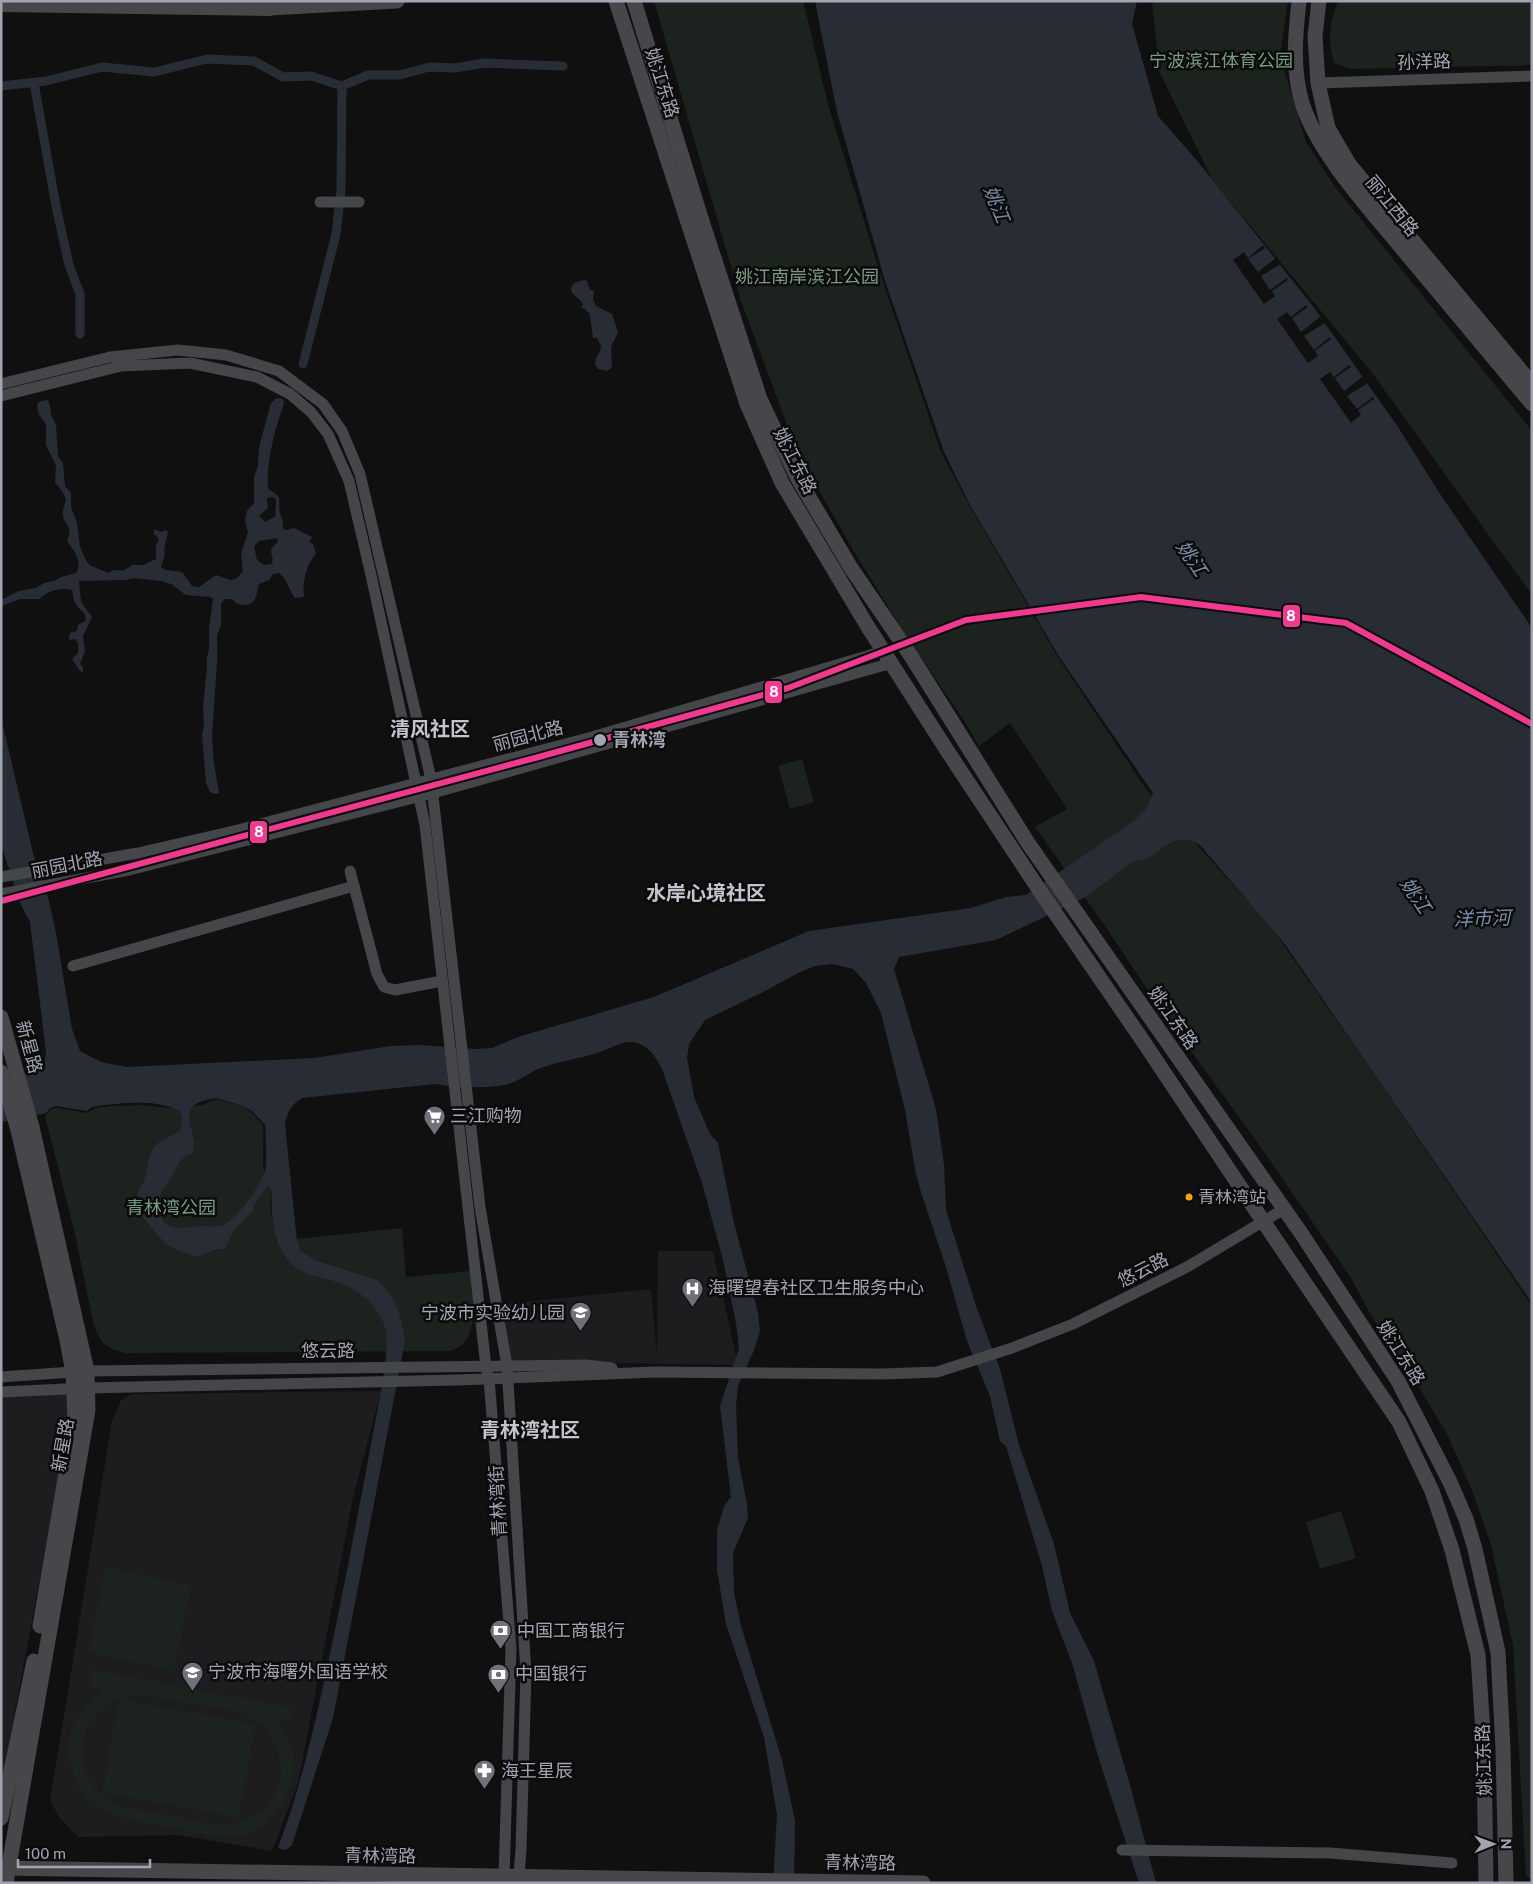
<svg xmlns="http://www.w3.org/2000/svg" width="1533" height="1884" viewBox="0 0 1533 1884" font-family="'Public Sans','Noto Sans SC',sans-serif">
<rect width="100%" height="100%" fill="#101011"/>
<g fill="#1d1d1f">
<path d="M658 1251H713L738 1365 511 1361 503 1304 651 1289 657 1356Z"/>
<path d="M381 1391 353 1498 298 1783 272 1851 178 1835 78 1837 60 1818 50 1801 112 1421 121 1400 132 1394Z"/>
<path d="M67 1393 70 1420 1 1785V1396Z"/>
</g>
<g fill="#1c221e" fill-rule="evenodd">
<path d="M654 1H803L829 108 883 282 941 452 969 505 1059 659 1146 789 1268 923 1372 1071 1532 1306V1880L1526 1876 1513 1645 1491 1545 1473 1493 1447 1434 1408 1369 1372 1317 1351 1278 1257 1142 1159 1007 1103 923 1035 827 1067 809 1010 723 979 746 965 722 903 631 853 550 813 480 789 430 741 301Z"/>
<path d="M1152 1H1288L1280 56 1306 142 1335 187 1532 431V595L1370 370 1213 181 1159 71Z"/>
<path d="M1338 1H1532V65L1349 69 1334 63C1327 41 1330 22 1338 1Z"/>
<path d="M802 759 814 802 790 809 778 766Z"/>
<path d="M216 1099 243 1107 252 1113 263 1125C265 1145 258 1175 272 1191L270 1207 277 1241 402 1228 406 1277 471 1271C472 1291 479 1331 462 1345 459 1347 455 1349 452 1351L126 1353C105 1347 103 1347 94 1326L74 1230 45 1116 51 1109 58 1108 87 1113 95 1108 110 1106 142 1105 168 1108 202 1105Z"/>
<path d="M1341 1511 1356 1558 1320 1569 1306 1522Z"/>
<path d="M105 1567 191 1585 174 1671 88 1653Z"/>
<path d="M91 1669 294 1708 291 1722 276 1719C300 1750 300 1784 275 1814 268 1822 258 1831 247 1834 238 1837 227 1836 217 1836 197 1832 177 1829 156 1825 110 1817 73 1808 69 1752 67 1727 83 1705 102 1691L89 1687ZM133 1696H146L237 1711C261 1720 277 1737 280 1763 282 1779 278 1794 267 1805 239 1835 202 1821 167 1815 146 1811 123 1810 105 1798 84 1785 77 1752 86 1730 92 1716 106 1706 119 1699L102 1793 239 1817 256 1724 119 1699Z"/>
</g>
<g fill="#282d35" fill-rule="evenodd">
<path d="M815 1H1137L1132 24 1158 116 1199 163 1312 305 1398 427 1440 494 1532 628V1303L1284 943 1200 845C1168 826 1160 863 1134 861L1084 898 996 940 899 957 894 969 936 1109 944 1165 946 1210 977 1309 1000 1369 1019 1445 1054 1544 1070 1613 1094 1661 1131 1789 1156 1883H1139L1098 1756 1072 1663 1052 1611 1042 1566 1006 1446 1000 1441 990 1396 967 1341 945 1264 921 1192 916 1174 905 1110 881 1013 866 983 853 969 833 964 815 966 798 973 767 990 705 1020 689 1044 687 1058 694 1097 710 1134 718 1143 734 1223 758 1313 760 1331 754 1350 738 1386 736 1406 738 1458 747 1504 748 1518 733 1553 734 1593 741 1626 782 1760 795 1821 794 1883H773L777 1815 764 1737 726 1624 717 1570V1531L724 1506 731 1497 720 1406 739 1348 736 1323 723 1260 702 1183 662 1069C655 1057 651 1048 637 1043 625 1039 611 1048 600 1052 580 1059 558 1061 538 1069 529 1073 520 1080 511 1083 493 1090 454 1087 435 1084L302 1098C291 1105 287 1112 285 1125L297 1242 301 1251 314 1260 376 1280C395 1292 402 1318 405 1341L333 1718 292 1845 286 1850 278 1848C302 1784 316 1720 330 1654 344 1587 357 1519 370 1450 374 1425 392 1348 385 1327 377 1301 352 1285 327 1279 320 1277 311 1276 305 1273 275 1259 270 1221 272 1191L268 1185 254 1205 253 1211 234 1230 225 1249H217L197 1257C188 1254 177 1251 169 1246 164 1243 141 1216 139 1211 138 1206 138 1200 138 1195 139 1188 143 1184 145 1178 149 1167 147 1154 156 1145 167 1134 191 1136 179 1110 152 1099 120 1103 92 1107L87 1111 56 1106 50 1108 46 1113 33 1116 1 1122V1080L38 1071 45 1061 46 1052 30 922 21 905 1 845V718L34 857 48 897 56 933 72 1029 80 1051 101 1062 127 1067 314 1058 391 1046 420 1045 477 1049 492 1048 518 1037 654 997 809 931 971 908 1006 897 1026 895 1134 821 1147 808 1153 793 1060 658 970 505 944 452 885 281 837 112ZM216 1098 242 1106 252 1111 265 1125C266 1133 267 1165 265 1171 259 1187 241 1213 227 1223 219 1229 210 1225 201 1226 186 1228 163 1232 159 1212 158 1205 158 1199 161 1193 163 1188 167 1185 170 1180 177 1167 178 1158 193 1153 199 1127 169 1105 216 1098Z"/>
<path d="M584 280 587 281 590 290 594 291 593 299 596 306 612 314 618 332 611 347 612 367 607 371 598 369C591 360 600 355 601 346L597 338H593L590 314 585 309 581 308 583 305 581 301 572 293 571 288 574 283Z"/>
<path d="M277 398 283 399 284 403C275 430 266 460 268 489 285 499 277 498 280 513 282 519 283 522 283 529L286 530 294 528 312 537 309 542 313 544 316 554C306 564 302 583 304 597L295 598C289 590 287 579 279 573L273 574 269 580 259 584C256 594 257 606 243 605 238 604 235 603 232 599H225L221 603V625L217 635V663L212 736 214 764 219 793 216 794 210 792 206 783 202 735 204 725 203 706 207 669V657L209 649V629L213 599 211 597 186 595 171 584 161 581 133 578 126 580 79 581 81 602 92 617 83 636 85 651 80 664 83 667V672L80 671 72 659 78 653V643L75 639 69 640 70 633 77 631 78 625 85 621C87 613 83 613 78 607 74 603 73 596 72 590 63 587 46 590 40 599H20L1 606V600L19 591 36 588 44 583 54 581 61 577 76 573C83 561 74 551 67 541 77 522 55 526 66 501L64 494 55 482 56 466 46 445V424L39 415 37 407 38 402 48 400 50 406 51 415 56 425 58 456 63 463 65 486 71 493V507L77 523 80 547 87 562 91 566 109 573 113 570C122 571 125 571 132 565H143L156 559V546L159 539 154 534V529L161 532 166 530 168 532 164 549 165 554 161 567 165 570 182 572 192 586 199 587 216 575 230 580 236 579 243 571 241 553 248 533 245 520 247 511 254 503V477L258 466 259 447 271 403ZM272 497 276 499C277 506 274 510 276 516L265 522 259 516 268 508 267 498ZM277 538 278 542C265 553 275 552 272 564L264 565 257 560 254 547 259 541Z"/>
</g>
<g fill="#101011">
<path d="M1263 245 1265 248 1248 259 1258 272 1277 257 1281 264 1261 276 1270 290 1287 278 1288 280 1272 291 1275 296 1264 304 1233 260 1244 252 1248 258Z"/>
<path d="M1306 305 1308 307 1292 318 1301 332 1320 317 1325 323 1304 336 1314 350 1330 337 1331 339 1315 351 1318 356 1308 363 1277 319 1287 312 1291 317Z"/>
<path d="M1349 365 1351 367 1335 378 1344 391 1363 376 1368 383 1347 396 1357 409 1373 397 1374 399 1358 410 1361 415 1351 423 1320 379 1330 372 1334 377Z"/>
</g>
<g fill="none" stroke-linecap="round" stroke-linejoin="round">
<g stroke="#282d35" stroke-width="9">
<path d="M34 83 56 206 69 265 80 294V334"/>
<path d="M1 86 46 81 102 67 154 72 207 59 254 61 283 77 311 76 342 86 368 75H400L429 67 455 68 484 63 563 66"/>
<path d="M303 364 336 234 341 190 342 86"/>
</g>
<g stroke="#454649" stroke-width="11">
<path d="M1318 83 1532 76"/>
<path d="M320 202H359"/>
<path d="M1 384 110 357 178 350 226 355 279 371 323 404 342 431 360 474 431 779 480 1207 507 1366 526 1673 521 1850 519 1876 515 1881"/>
<path d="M1 396 121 366 190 363 257 377 290 394 311 412 328 434 349 481 371 575 425 825 486 1367 489 1379 511 1648 504 1877 507 1883"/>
<path d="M350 871 377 974 384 987 395 990 442 981"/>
<path d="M1 877 138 853 238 830 592 737 884 651"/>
<path d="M1 894 129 870 433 793 892 663"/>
<path d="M73 966 354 886"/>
<path d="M1 1377 87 1371 586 1365 612 1368"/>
<path d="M1 1392 87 1388 458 1380 655 1372 882 1374 937 1372 1012 1348 1073 1324 1187 1267 1284 1209"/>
<path d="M1122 1850 1330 1853 1452 1863"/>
</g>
<g stroke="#47474b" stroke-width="15">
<path d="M616 1 747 404 782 483 868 627 948 752 1040 891 1145 1044 1263 1221 1399 1422 1432 1491 1452 1550 1478 1655 1484 1750 1486 1883"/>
<path d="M634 1 700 215 760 399 797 477 851 568 911 656 1028 843 1301 1233 1398 1381 1450 1482 1466 1519 1475 1549 1498 1652 1503 1748 1506 1883"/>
<path d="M1299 1C1295 37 1292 72 1303 106 1320 155 1368 207 1400 246 1444 299 1488 351 1532 404"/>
<path d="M1319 1 1315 36 1318 83 1328 128 1349 164 1532 384"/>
<path d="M269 8 397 1"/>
<path d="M1 1017 32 1127 87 1371 88 1410 6 1883"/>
<path d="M1 1072 18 1130 67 1340 73 1372 75 1420 40 1626"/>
<path d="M1 1818 34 1661"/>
<path d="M1 1868 923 1883"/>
</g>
<path stroke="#47474b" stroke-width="16" d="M1 4 269 8"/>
<defs>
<path id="metro-1" d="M1 901 535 758 788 688 966 620 1141 597 1346 623 1532 724"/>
</defs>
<use href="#metro-1" stroke="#0b0b0c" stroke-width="10"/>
<use href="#metro-1" stroke="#ef3a8f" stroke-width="6"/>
</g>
<defs>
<symbol id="supermarket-pin" viewBox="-11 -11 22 30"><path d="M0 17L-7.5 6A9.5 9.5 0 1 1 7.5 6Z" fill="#6f7079" stroke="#0b0b0c"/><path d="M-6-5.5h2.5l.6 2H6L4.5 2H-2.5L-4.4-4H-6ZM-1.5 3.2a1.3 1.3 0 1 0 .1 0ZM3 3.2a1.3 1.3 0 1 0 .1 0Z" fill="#fff"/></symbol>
<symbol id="hospital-pin" viewBox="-11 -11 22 30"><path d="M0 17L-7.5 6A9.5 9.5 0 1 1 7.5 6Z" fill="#6f7079" stroke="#0b0b0c"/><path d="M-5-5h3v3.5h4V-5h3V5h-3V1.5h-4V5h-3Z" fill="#fff"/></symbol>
<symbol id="school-pin" viewBox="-11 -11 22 30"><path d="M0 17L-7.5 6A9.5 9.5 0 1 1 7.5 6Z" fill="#6f7079" stroke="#0b0b0c"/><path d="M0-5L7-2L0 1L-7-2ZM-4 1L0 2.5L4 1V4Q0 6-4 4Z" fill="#fff"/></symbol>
<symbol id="bank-pin" viewBox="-11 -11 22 30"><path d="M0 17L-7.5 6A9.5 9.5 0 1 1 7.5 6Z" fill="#6f7079" stroke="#0b0b0c"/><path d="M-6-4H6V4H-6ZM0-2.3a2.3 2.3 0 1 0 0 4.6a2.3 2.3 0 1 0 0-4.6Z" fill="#fff"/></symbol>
<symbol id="pharmacy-pin" viewBox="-11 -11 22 30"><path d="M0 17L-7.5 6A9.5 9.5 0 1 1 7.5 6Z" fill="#6f7079" stroke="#0b0b0c"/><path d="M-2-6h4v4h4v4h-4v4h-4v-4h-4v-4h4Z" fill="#fff"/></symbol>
</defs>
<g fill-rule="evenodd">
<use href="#supermarket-pin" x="422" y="1104" width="25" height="34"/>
<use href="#hospital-pin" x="680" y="1276" width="25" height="34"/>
<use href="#school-pin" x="568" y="1300" width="25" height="34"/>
<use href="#bank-pin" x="488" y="1618" width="25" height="34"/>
<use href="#school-pin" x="180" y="1660" width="25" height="34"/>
<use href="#bank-pin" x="486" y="1662" width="25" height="34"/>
<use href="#pharmacy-pin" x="472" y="1758" width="25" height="34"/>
</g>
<circle fill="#a2a4b1" stroke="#0b0b0c" stroke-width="2" cx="600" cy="740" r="7"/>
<circle fill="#f7a600" stroke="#0b0b0c" stroke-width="2" cx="1189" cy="1197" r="4.5"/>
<g text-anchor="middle" stroke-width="5" stroke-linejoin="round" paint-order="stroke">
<g font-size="17" fill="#a2a4b1" stroke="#0b0b0c" text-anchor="start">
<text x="1198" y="1203">青林湾站</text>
</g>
<g font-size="18" fill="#799c80" stroke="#0b0b0c">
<text x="1221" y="67">宁波滨江体育公园</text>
<text x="807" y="283">姚江南岸滨江公园</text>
<text x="171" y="1214">青林湾公园</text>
</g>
<g font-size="18" fill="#a2a4b1" stroke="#0b0b0c">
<text transform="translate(1424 62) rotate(-2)" y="6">孙洋路</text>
<text transform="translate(662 83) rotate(72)" y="6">姚江东路</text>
<text transform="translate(1392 206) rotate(51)" y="6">丽江西路</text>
<text transform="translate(795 461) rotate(63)" y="6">姚江东路</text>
<text transform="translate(528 736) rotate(-15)" y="6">丽园北路</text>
<text transform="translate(67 865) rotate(-11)" y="6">丽园北路</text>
<text transform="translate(1173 1018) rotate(55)" y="6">姚江东路</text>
<text transform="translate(29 1047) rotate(75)" y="6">新星路</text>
<text transform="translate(1143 1270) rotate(-27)" y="6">悠云路</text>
<text x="328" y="1357">悠云路</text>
<text transform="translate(1401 1353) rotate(58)" y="6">姚江东路</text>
<text transform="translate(63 1445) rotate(-80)" y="6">新星路</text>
<text transform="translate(498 1501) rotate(-93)" y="6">青林湾街</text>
<text transform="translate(1484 1760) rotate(-92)" y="6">姚江东路</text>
<text transform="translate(380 1856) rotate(1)" y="6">青林湾路</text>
<text transform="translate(860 1863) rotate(1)" y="6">青林湾路</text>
</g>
<g font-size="18" font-weight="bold" fill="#a2a4b1" stroke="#0b0b0c" text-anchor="start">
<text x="612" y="746">青林湾</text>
</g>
<g font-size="18" fill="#a2a4b1" stroke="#0b0b0c" text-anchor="start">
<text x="450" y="1122">三江购物</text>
<text x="708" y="1294">海曙望春社区卫生服务中心</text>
<text x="565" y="1319" text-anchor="end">宁波市实验幼儿园</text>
<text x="517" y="1637">中国工商银行</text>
<text x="208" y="1678">宁波市海曙外国语学校</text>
<text x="515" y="1680">中国银行</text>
<text x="501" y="1777">海王星辰</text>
</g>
<g font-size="19" font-style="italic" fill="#798eac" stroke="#0b0b0c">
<text transform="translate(997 204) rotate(68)" y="7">姚江</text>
<text transform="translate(1192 558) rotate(56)" y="7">姚江</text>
<text transform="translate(1416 895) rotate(56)" y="7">姚江</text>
<text transform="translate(1482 918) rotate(-2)" y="7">洋市河</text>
</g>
<g font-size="20" font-weight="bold" fill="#c2c4ce" stroke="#0b0b0c">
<text x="430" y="736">清风社区</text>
<text x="706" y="900">水岸心境社区</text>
<text x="530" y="1437">青林湾社区</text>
</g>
</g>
<g stroke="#0b0b0c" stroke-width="2">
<rect x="1282" y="604" width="19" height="24" rx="5" fill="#ef3a8f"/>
<rect x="764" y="680" width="19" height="24" rx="5" fill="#ef3a8f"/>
<rect x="249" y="820" width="19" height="24" rx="5" fill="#ef3a8f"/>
</g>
<g font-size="14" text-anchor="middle" font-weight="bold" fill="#fff">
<text x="1291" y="621">8</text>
<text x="774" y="697">8</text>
<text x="259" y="837">8</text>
</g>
<rect width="1533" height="1884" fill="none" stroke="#a2a4b1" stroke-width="5"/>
<g transform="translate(1493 1844) rotate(89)" stroke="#0b0b0c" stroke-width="4" paint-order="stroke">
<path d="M0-4L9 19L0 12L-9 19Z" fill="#a2a4b1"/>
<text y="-8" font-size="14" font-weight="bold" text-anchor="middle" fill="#a2a4b1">N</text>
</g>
<path d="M18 1859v8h132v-8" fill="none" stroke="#a2a4b1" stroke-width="2.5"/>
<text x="25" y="1859" font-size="15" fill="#a2a4b1" stroke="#0b0b0c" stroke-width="4" paint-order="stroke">100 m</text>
</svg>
